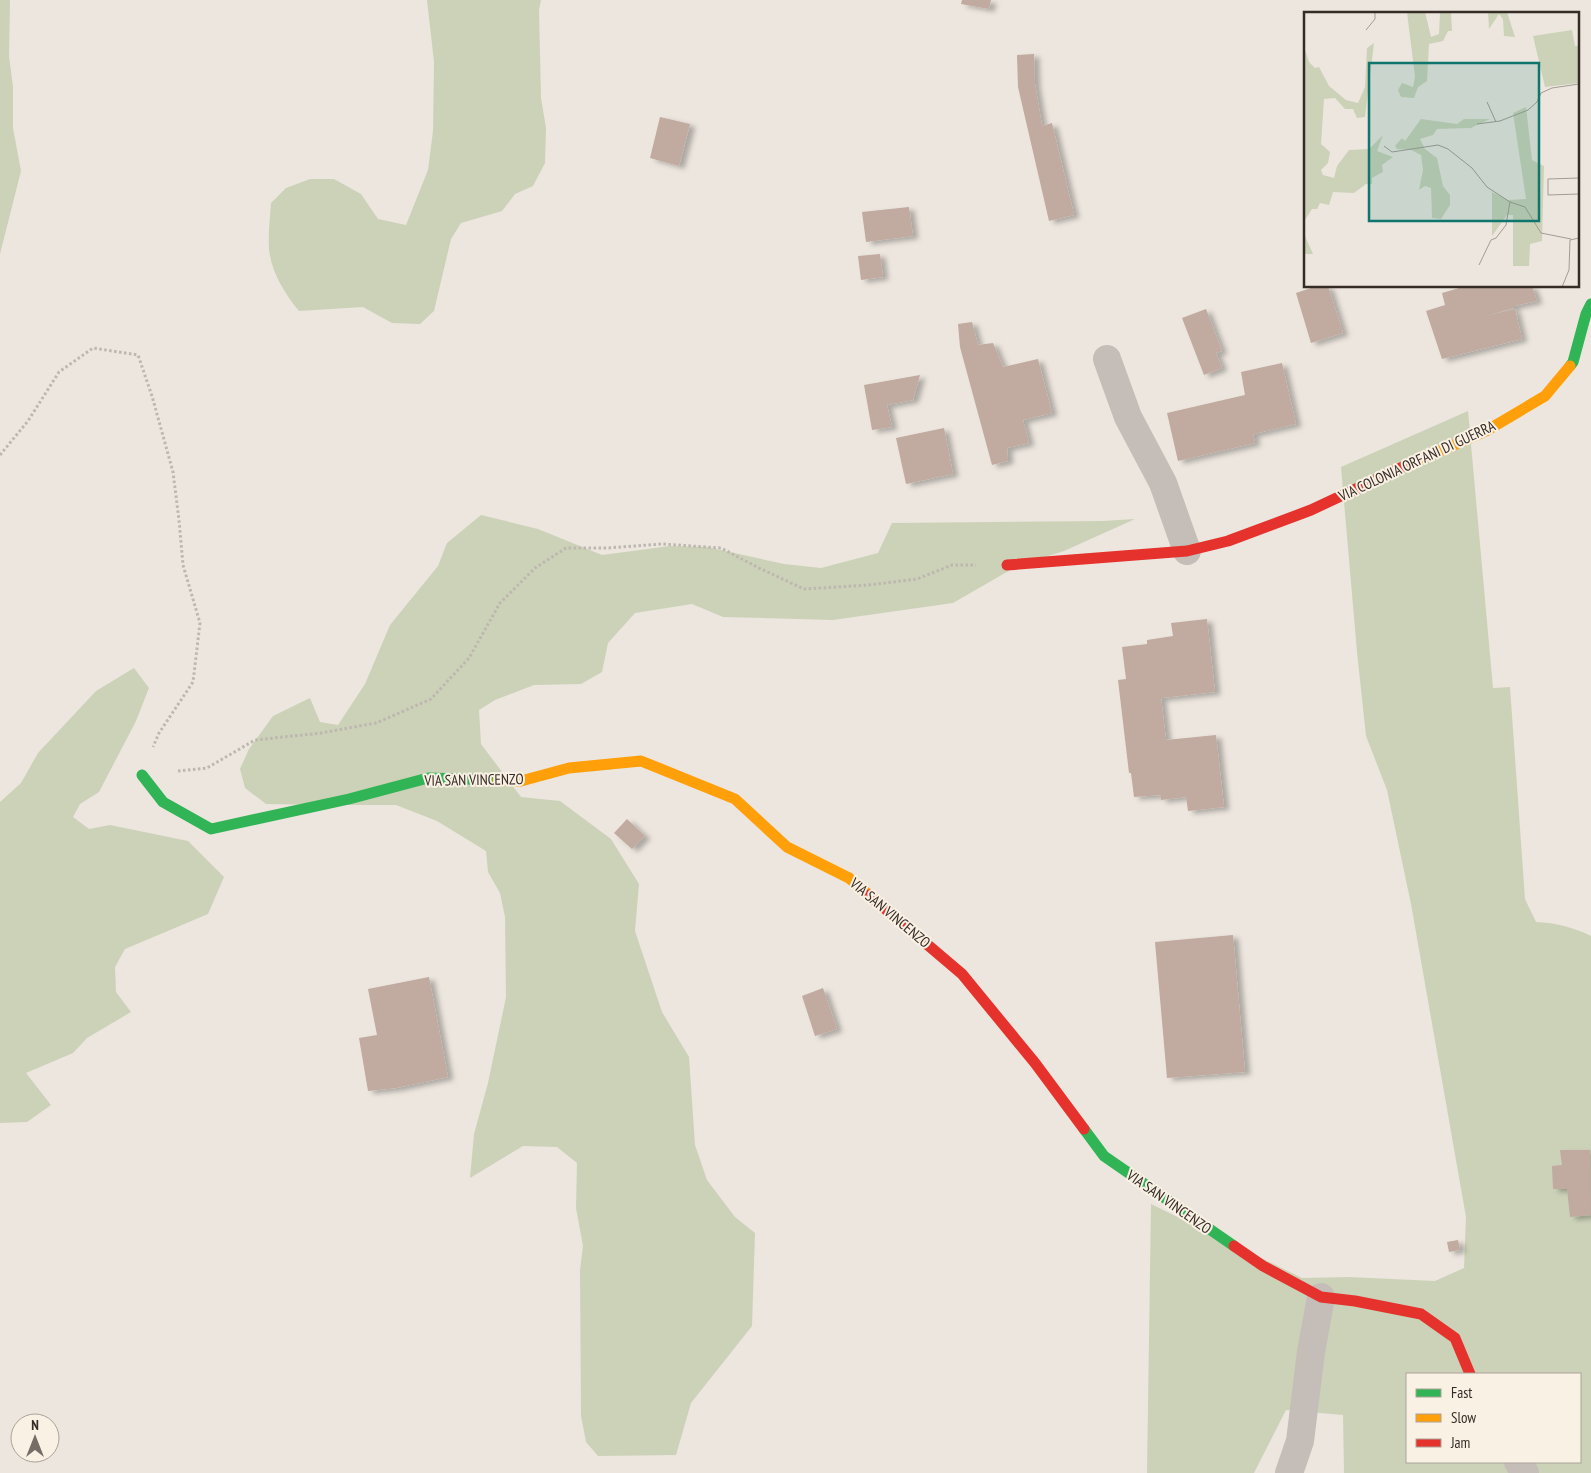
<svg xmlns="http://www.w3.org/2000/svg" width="1591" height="1473" viewBox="0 0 1591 1473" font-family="'PT Sans Narrow',sans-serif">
<defs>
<filter id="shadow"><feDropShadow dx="5.5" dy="3" stdDeviation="2.5" flood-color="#0004"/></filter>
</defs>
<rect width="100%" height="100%" fill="#ece6de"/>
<g fill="#ccd2b8" fill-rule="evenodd">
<path d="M0 0H10L9 56 13 87V128L21 171 0 254Z"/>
<path d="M427 0H541L539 10 541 98 546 128 545 163 533 186 515 194 502 211 461 223 451 239 434 311 420 324 392 323 363 307 299 311C285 294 271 272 269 249 268 234 270 218 271 203L286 188 310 179H334L361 194 378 219 406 225 428 170 433 131 434 62Z"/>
<path d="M1468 411 1493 688 1510 687 1525 899 1536 922C1556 923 1573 927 1591 936V1473H1344L1343 1415 1286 1410 1254 1473H1147L1151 1204 1302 1278 1349 1277 1435 1281 1464 1268 1466 1217 1411 904 1387 790 1366 736 1357 652 1341 467ZM1407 1374H1580V1462H1407Z"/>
<path d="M481 515 538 529 602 555 670 546 707 547 784 564 821 568 878 553 892 523 1103 521 1135 519 1064 551 1019 565 953 603 833 620 723 617 692 604 635 613 608 643 602 672 581 684 534 685 495 700 479 710 481 744 521 797 560 801 611 839 639 884 635 931 662 1012 689 1057 695 1145 707 1180 735 1217 755 1233 752 1326 691 1403 676 1455 598 1456 586 1442 581 1416 580 1270 583 1246 576 1208 577 1163 557 1147 523 1146 470 1178 474 1134 488 1083 506 997 505 917 500 893 488 872 486 851 437 821 396 805H323L266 804 245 788 240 769 249 749 273 716 310 698 320 722 338 725 365 684 390 625 438 566 447 543Z"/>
<path d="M134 668 149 688 136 721 99 792 80 804 73 817 89 829 110 825 188 841 224 877 208 914 125 949 115 967 116 992 131 1012 87 1038 73 1053 26 1073 51 1105 27 1122 0 1123V802L21 783 38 753 96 691Z"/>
</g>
<g fill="#c1aa9f" filter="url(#shadow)">
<path d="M962 0H991L989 9 961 4Z"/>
<path d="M1034 54 1035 84 1042 126 1052 123 1074 215 1049 221 1018 87 1017 55Z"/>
<path d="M660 117 690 124 679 166 650 158Z"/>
<path d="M909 207 913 236 866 242 862 212Z"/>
<path d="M880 254 883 277 861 280 858 256Z"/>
<path d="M1317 286H1328L1343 333 1311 343 1296 293Z"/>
<path d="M1466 286H1532L1537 301 1514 306V308L1485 316 1515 309 1522 339 1442 359 1426 311 1445 305 1442 293Z"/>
<path d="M1206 309 1222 351 1216 353 1222 368 1204 375 1182 318Z"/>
<path d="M972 322 978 345 993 343 1003 367 1038 359 1052 413 1023 420 1029 443 1007 448 1008 461 992 465 960 347 958 324Z"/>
<path d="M1282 363 1296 424 1253 434 1255 443 1178 461 1167 413 1245 395 1241 372Z"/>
<path d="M920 375 913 400 887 405 892 427 872 430 864 385Z"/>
<path d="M944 428 953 474 906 484 896 438Z"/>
<path d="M1207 619 1215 692 1161 698 1166 740 1216 735 1224 807 1188 811 1186 797 1161 800V795L1134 797 1131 773H1129L1118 680 1126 679 1122 647 1147 644V640L1173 636 1171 623Z"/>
<path d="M627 819 645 836 632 849 614 833Z"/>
<path d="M1233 935 1245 1072 1167 1078 1155 942Z"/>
<path d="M429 977 448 1077 396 1088 368 1091 359 1038 377 1035 368 989Z"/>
<path d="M823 988 837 1029 815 1036 802 996Z"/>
<path d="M1560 1150H1590L1591 1215 1570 1217 1567 1189H1553L1552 1166 1562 1165Z"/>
<path d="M1458 1240 1460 1250 1449 1252 1447 1242Z"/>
</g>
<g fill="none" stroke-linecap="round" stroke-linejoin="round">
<g stroke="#beb7b0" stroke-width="3" stroke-dasharray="2.5 2.5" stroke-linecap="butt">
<path d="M0 455 28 421 59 372 93 348 138 355 152 396 173 472 179 520 183 565 200 623 193 682 159 733 153 747"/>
<path d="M178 771 207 768 255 740 321 733 376 723 431 699 469 658 500 603 535 568 566 548H607L662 544 721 548 759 568 804 589 869 585 917 579 952 565H976"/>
</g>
<g stroke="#c5beb8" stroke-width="28">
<path d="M1107 359 1128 417 1163 483 1187 551"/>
<path d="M1518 1462 1525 1473"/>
<path d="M1289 1473 1300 1441 1311 1352 1321 1297"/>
</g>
<g stroke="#30b455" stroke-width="11">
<path d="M1570 366 1573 362 1586 314 1591 304"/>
<path d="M142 775 163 802 211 829 349 799 428 778 498 780"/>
<path d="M1084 1129 1104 1156 1234 1246"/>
</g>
<g stroke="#ff9f0a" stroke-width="11">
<path d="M1407 465 1486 431 1545 396 1570 366"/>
<path d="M498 780 521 781 569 768 641 761 735 799 787 847 849 878 869 895"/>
</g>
<g stroke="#e5322d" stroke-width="11">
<path d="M1007 565 1187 551 1228 541 1311 510 1407 465"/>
<path d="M869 895 962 974 1035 1063 1084 1129"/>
<path d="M1234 1246 1263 1266 1321 1297 1355 1301 1421 1314 1455 1338 1470 1374"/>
</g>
</g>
<g text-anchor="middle" stroke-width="4" stroke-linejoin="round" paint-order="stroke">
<g font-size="15" fill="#362c26" stroke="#faf1e5">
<text transform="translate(1417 461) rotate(-25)" y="5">VIA COLONIA ORFANI DI GUERRA</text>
<text transform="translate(474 780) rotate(-1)" y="5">VIA SAN VINCENZO</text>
<text transform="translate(890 913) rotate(40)" y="5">VIA SAN VINCENZO</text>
<text transform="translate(1169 1202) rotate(35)" y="5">VIA SAN VINCENZO</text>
</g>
</g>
<g transform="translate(1304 12)">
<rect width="275" height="275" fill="#ece6de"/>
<path d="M103 0H121L127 25 135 22 136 0H147L148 19H144L139 29 125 32 123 69 114 75 110 86 97 85 94 78 98 71 109 75 111 65ZM184 0H203L211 25 200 24 199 7 195 2 185 17ZM268 18 271 34H275V71L241 75 229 24ZM70 31 61 105 53 106 49 97H41L31 86 20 87 17 132 26 140 24 151 17 158 19 163 30 166 33 154 45 138 65 137 79 123 73 139 89 145 78 153 79 160 68 166V172H62L50 181 29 180 25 193 16 191 13 197H8L1 208V224L9 242H2L0 241V35L5 50 11 56 15 55 25 74 42 88 54 91 61 75 63 36ZM222 95 228 148 240 154 238 229 226 232 225 254H209V203H203L188 224V180L204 188 222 187 209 101ZM117 107 153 112 160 107H186L167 116 133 117 129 123 116 127 121 137 133 146 139 174 146 183V193L137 207 128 206 127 176 121 174 115 178 119 158 117 143 107 138 93 137 91 134 98 126 101 129Z" fill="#ccd2b8"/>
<path fill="none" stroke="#a39c94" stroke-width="1" d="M62 18 71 7V0M183 90 192 110M173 112 196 109 224 98 233 90 237 81 248 76 275 72M80 134 88 140 134 133 144 137 168 156 183 175 206 190 221 195 237 221 267 227M275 166 244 167V183L275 182M175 253 187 228 192 226 202 213 206 190M258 275 265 258 266 228 275 226"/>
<path fill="#0f766e" fill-opacity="0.15" stroke="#0f766e" stroke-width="2.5" d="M65 51H235V209H65Z"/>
<rect width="275" height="275" fill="none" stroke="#362c26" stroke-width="2.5"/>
</g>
<rect x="1406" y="1373" width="175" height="90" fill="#faf1e5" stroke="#aca299"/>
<rect x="1416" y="1389" width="25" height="8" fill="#30b455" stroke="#aca299"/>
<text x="1451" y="1398" font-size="15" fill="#362c26">Fast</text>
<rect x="1416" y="1414" width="25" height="8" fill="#ff9f0a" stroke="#aca299"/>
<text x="1451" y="1423" font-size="15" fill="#362c26">Slow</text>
<rect x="1416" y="1439" width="25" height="8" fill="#e5322d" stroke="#aca299"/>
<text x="1451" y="1448" font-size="15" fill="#362c26">Jam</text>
<g transform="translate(35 1438)"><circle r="24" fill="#faf1e5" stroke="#aca299"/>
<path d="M0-4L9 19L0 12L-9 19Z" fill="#766d66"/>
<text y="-8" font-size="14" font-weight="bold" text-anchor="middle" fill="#362c26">N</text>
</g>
</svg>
